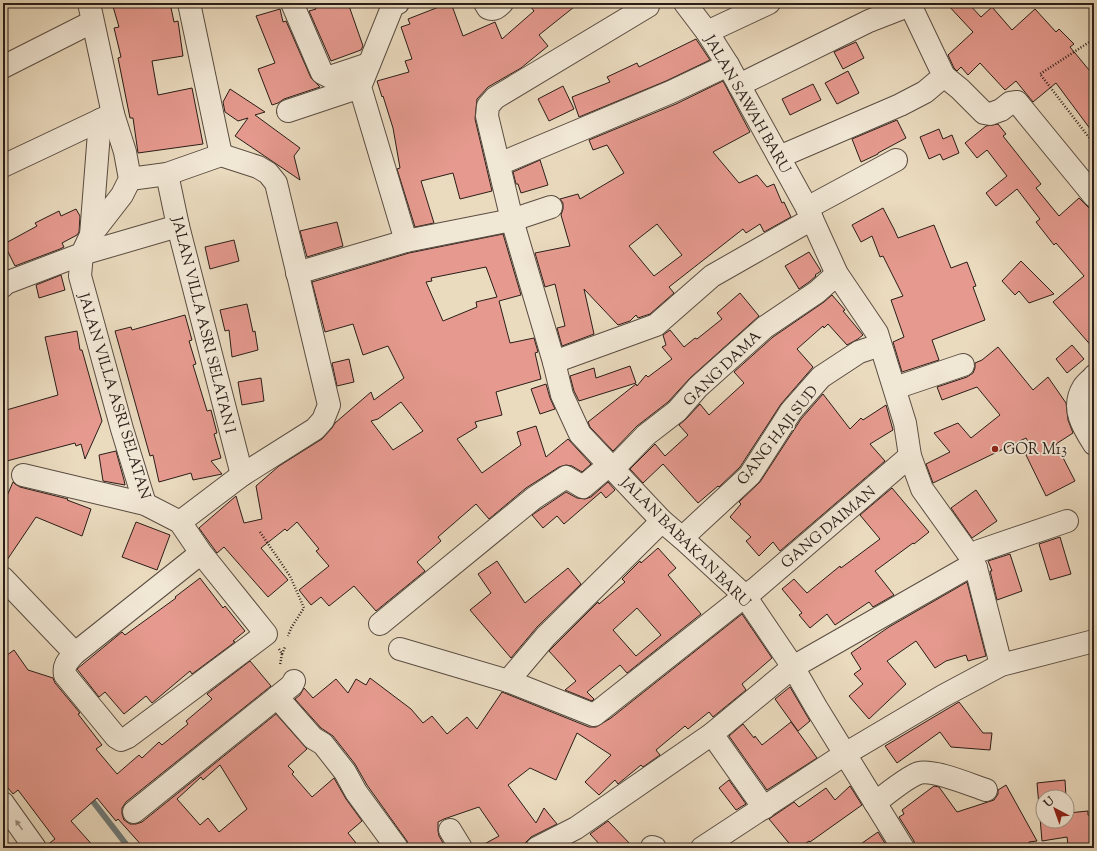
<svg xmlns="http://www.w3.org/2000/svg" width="1097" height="851" viewBox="0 0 1097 851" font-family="'Sorts Mill Goudy',serif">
<rect width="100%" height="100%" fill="#eadabe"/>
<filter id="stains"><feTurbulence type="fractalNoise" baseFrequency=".005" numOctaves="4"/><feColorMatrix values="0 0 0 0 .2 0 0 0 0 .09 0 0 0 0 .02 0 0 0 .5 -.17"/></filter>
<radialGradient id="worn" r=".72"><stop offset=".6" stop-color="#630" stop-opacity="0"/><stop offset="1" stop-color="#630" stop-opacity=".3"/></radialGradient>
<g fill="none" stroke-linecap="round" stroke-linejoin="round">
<path stroke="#6e7a79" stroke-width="6" d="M88 795 129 848"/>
</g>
<g fill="#e69a8f" stroke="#2a1e18" fill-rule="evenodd">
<path d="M112 3H138L139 6 152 3H170L174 22 178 21 183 56 152 61 158 95 192 88 203 144 138 153 133 118H130L118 58 121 57 114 28 119 27Z"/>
<path d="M313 3H348L363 46 361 50 331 61 309 11 316 9Z"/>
<path d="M449 3H451L463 36 495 22 502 39 534 11 528 3H579L539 35 548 46 521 68 488 87 477 99 475 119 492 191 460 199 453 173 421 181 434 223 415 227 397 169 400 168 393 128 383 96 382 97 377 81 409 72 405 61 412 59 401 27 410 24 408 19Z"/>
<path d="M946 3H968L981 17 992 7 1012 30 1035 9 1056 32 1059 29 1074 44 1070 47 1094 76V134L1056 83 1033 102 1016 81 1005 90 980 63 968 75 961 67 957 71 954 68 948 55 973 32Z"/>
<path d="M280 9 283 22 286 21 311 78 320 87 284 99 278 103 272 105 258 69 275 63 256 16Z"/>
<path d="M696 39 710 60 666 81 579 117 572 97 610 82 607 77 637 63 639 67Z"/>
<path d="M856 42 864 58 843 69 834 52Z"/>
<path d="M848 71 859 93 837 104 825 83Z"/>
<path d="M723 81 750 132 713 152 739 183 757 175 767 187 774 184 782 203 784 202 791 217 764 232 760 224 746 233 743 229 669 287 674 293 650 314 638 318 636 315 630 321 618 325 584 289 594 334 562 346 557 328 565 326 555 284 545 287 535 253 570 246 561 215 563 209V203L560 199 578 194 580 199 624 173 607 145 593 150 589 140 676 104ZM657 224 682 255 654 276 629 246Z"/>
<path d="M813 84 821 100 790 115 782 99Z"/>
<path d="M563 86 574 109 549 121 538 99Z"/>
<path d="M230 89 265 112 255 115 300 148 294 156 300 180 235 136 248 118 238 121 225 112 223 102Z"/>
<path d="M897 120 906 138 878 153V154L861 162 852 139Z"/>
<path d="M998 124 1006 134 1003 136 1041 184 1036 188 1059 216 1079 198 1089 208H1094V349L1053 302 1084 276 1056 243 1054 245 1036 222 1040 219 1017 189 996 206 986 193 1007 176 987 150 977 158 965 143 986 126Z"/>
<path d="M939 129 943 139 952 135 959 153 943 160 940 154 929 159 920 137Z"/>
<path d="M540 160 548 185 521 193 518 184H516L513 172Z"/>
<path d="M883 208 894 229 898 238 934 225 951 268 967 262 976 286 973 287 985 320 932 340 939 360 902 372 893 342 904 337 891 300 903 296 883 256 880 257 872 236 861 242 852 225Z"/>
<path d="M76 209 80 216 79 232 77 235 62 243 64 247 60 249 15 266 4 244 37 226 35 223 59 211 61 216Z"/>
<path d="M337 222 343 246 307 257 300 231Z"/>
<path d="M503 234 521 295 499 301 510 343 534 338 538 352 535 353 541 379 496 392 502 415 475 422 477 427 457 439 482 473 521 445 517 432 536 426 546 457 568 439 591 464 582 472 572 466 566 465 559 467 526 488 489 519 476 504 438 537 441 541 417 562 425 571 376 611 354 586 329 606 321 597 311 605 299 590 329 566 316 551 319 549 297 522 287 531 285 529 261 548 288 580 268 597 224 547 217 553 199 528 236 496 244 523 262 519 256 486 279 466 322 439 332 428 335 423 371 392 374 400 404 378 388 346 363 355 353 324 325 332 312 282 409 253ZM486 267 497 297 476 302 477 307 443 321 426 282 432 281 431 278ZM401 402 423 431 393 450 371 421 378 419Z"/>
<path d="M234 240 239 261 210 269 205 247Z"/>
<path d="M809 252 821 271 815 275 816 276 809 282 799 289 785 266Z"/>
<path d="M1021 261 1054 294 1029 303 1019 291 1015 295 1002 281Z"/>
<path d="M61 275 65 290 39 298 36 285Z"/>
<path d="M740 293 759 316 690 378 668 402 637 426 613 451 590 427 588 422 636 384 637 386 646 375 648 377 672 359 662 347 666 345 663 335 670 330 684 347 695 338 697 339 722 319 717 313Z"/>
<path d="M832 295 845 310 843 311 863 335 858 339 847 345 828 324 824 328 823 326 797 349 813 367 781 404 740 467 719 487 718 486 698 503 663 464 643 483 630 469 655 444 665 456 688 435 679 425 686 419 700 404 709 415 744 383 734 372 773 337 824 302Z"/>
<path d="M247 304 253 332 255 331 258 350 232 357 229 330 225 331 220 310Z"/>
<path d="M185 315 192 340 189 341 196 364 193 365 207 411 211 410 217 433 214 434 221 458 211 461 222 474 193 480 191 473 159 482 153 455 150 456 115 331 131 327 132 330Z"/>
<path d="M77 331 80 350H82L102 421 85 459 81 444 76 446 75 443 3 462V411L58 395 45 337Z"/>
<path d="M1072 345 1084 359 1067 373 1056 359Z"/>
<path d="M998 347 1033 390 1048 377 1066 403 1068 420 1073 433 1056 444 1075 481 1046 496 1026 455 1033 450 1026 438 933 483 926 464 950 452 934 433 958 423 971 438 1000 415 977 387 942 400 937 387 967 377 973 373 975 368V363L982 360Z"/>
<path d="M349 359 354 382 337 386 332 363Z"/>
<path d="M630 366 636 383 579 401 574 391 570 376 594 368 596 378Z"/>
<path d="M261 378 264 401 242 405 238 382Z"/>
<path d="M546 384 550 398 555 409 540 414 531 389Z"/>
<path d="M823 394 850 429 861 418 863 420 886 405 893 430 870 444 885 461 780 551 773 542 759 556 746 541 751 537 730 517 741 504 739 502 760 482 801 419Z"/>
<path d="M116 451 124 480 125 485 103 481 99 455Z"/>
<path d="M13 482 15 484 20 487 68 499 67 500 91 509 82 536 36 517 3 566V505Z"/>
<path d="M608 482 615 490 606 498 601 492 564 524 557 516 543 528 532 515 566 492 577 498 585 499 591 497Z"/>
<path d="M892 488 929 532 914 544 913 543 875 571 894 595 873 607 869 602 835 625 827 614 810 628 799 615 802 613 782 589 794 579 807 593 840 566 841 568 880 539 860 515Z"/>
<path d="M976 490 997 521 972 538 951 508Z"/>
<path d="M136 522 170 535 157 570 122 557Z"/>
<path d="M1060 537 1071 574 1050 580 1039 544Z"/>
<path d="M658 548 676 568 668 575 701 614 627 673 620 665 587 692 594 699 592 701 565 690 576 681 549 651 598 602 599 604 625 582 622 579 640 561 641 563ZM637 608 661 635 636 656 613 630Z"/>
<path d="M1010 554 1022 591 997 600 990 571H992L988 561Z"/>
<path d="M497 561 525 603 568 568 581 584 537 627 511 658 470 610 491 593 478 574Z"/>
<path d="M200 578 223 608 225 606 245 631 233 641 235 642 192 674 190 671 152 703 146 696 124 714 105 692 99 697 77 669 122 632 125 635 176 598 175 597Z"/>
<path d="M967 582 986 656 968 661 966 655 946 661 935 668 916 641 887 661 906 684 869 719 849 696 863 684 854 674 861 669 851 653 889 627Z"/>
<path d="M742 614 772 658 742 684 746 690 713 717 709 712 688 729 685 726 656 750 660 755 643 767 641 765 618 784 615 780 599 795 585 782 611 755 577 733 556 780 530 768 508 785 536 823 544 808 557 824 531 837 526 842 525 848H477L499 836 479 807 444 819 438 822V831L439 836 446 848H409L407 841 367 785 355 764 333 736 321 728 295 699 300 695 304 688 313 698 336 679 348 693 356 679 366 685 370 678 411 709 423 723 432 716 447 734 467 717 477 729 502 692 589 727H596L611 718Z"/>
<path d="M14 650 28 670 53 678 55 683 80 713 78 714 102 745 96 749 117 774 139 755 142 758 159 742 162 745 188 724 186 721 212 699 207 694 250 661 271 686 126 802 122 808V814L124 820 130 824H136L142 822 276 714 307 749 288 766 294 772 292 774 312 797 334 778 346 799 362 821 348 833 360 848H144L118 819 116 821 97 798 71 821 95 848H47V845L55 839 18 790 13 794 3 782V658ZM220 765 247 809 219 832 208 818 200 825 177 799 201 777 203 780Z"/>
<path d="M790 687 810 721 798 731 775 699Z"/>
<path d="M959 702 983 733H992L990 750 951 747 940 732 897 763 885 746Z"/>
<path d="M791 722 817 758 767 790 729 736 743 724 754 738 755 736 762 745Z"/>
<path d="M729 780 746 804 736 810 719 788Z"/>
<path d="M1065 780 1066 797H1043V821H1067V803L1068 813 1088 811V815H1094V844L1068 845 1067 837 1042 841 1037 783Z"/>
<path d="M1006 785 1037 841 1029 842 1030 848H915L914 841 899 817 904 814 902 810 934 786 939 787 957 812 994 800 998 794V790Z"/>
<path d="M850 786 862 805 810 842 809 841 799 848H793L769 819 794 802 799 807 826 788 835 800Z"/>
<path d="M608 821 634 848H603L590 834Z"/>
<path d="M878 832 888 848H855Z"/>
</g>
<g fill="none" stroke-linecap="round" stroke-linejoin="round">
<defs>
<g id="minor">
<path d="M189 3 221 155"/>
<path d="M292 3 322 73 330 77 369 64"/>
<path d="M398 3 393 5 360 87 406 241"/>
<path d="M485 3 488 8C494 11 498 7 502 3"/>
<path d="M685 3 707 32 728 65 807 208 837 274 877 333 905 423 910 456 922 489 970 556 976 568 1001 665"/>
<path d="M648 6 495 98 488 106 487 116 512 220 554 362 562 395 580 434 662 521 682 538 745 596 793 667 816 707 903 848"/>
<path d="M707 32 769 3"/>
<path d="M3 67 92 22"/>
<path d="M944 76 960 89 984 113 990 114 1001 110 1010 103 1017 102 1094 196"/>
<path d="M739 85 869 21 905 7 913 11 944 76 925 92 900 105 779 157"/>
<path d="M288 111 360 87"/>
<path d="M499 164 671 92 728 65"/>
<path d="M3 166 113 114"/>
<path d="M167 174 178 226 242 475"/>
<path d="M130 179 167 174 221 155 258 167 268 173 276 183 329 405 323 420 315 429 242 475 180 522"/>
<path d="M807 208 896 160"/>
<path d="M91 235 100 120"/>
<path d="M297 273 406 241 512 220 551 207"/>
<path d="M3 286 6 283 82 254 91 235 122 195 130 179 125 152 113 114 89 3"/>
<path d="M554 362 656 325 712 276 812 219"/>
<path d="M1094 376C1091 380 1085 384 1083 388 1071 408 1083 427 1094 444"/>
<path d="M895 388 963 365"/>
<path d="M613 469 646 435 677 411 698 387 765 327 817 292 837 274"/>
<path d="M23 475 145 504 180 522 201 553 266 634 128 737 121 740 116 737 65 675C63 665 68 661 74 654L201 553"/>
<path d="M145 504 122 429 80 276 82 254 178 226"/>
<path d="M682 538 750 475 791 411 821 377 859 352 880 345"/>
<path d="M970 556 979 551 1067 521"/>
<path d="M3 578 68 646 74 654"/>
<path d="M380 624 534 498 566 477 583 487 609 465"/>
<path d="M400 649 508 681 594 715 737 602 755 589 910 456"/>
<path d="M508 681 546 636 662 521"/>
<path d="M277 697 313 738 323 744 345 772 356 792 397 848"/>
<path d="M712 734 764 808"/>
<path d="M3 803 35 848"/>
<path d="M875 803C885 795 909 776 919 773 933 769 971 785 986 790"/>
<path d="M134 812 292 685 294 681"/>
<path d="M450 830 461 848"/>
<path d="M652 847 655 848"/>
<path d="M537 848 576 828 712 734 793 667 963 570 976 568"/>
<path d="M702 848 845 754 943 696 1001 665 1094 641"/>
</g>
</defs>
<use href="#minor" stroke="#5a4d42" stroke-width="24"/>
<g stroke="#2a1e18" stroke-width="2.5" stroke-dasharray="1 2" stroke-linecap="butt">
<path d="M1094 39 1040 74 1094 144"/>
<path d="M260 532 290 576 304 608 291 628 288 636"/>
<path d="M279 649 282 654 280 665"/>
<path d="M282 654 285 647"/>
</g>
<use href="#minor" stroke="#f1e7d5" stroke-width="22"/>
</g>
<defs><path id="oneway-solid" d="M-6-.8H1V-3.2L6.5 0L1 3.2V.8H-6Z"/></defs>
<use fill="#978d80" href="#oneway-solid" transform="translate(19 825) rotate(-125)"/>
<circle fill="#8f2418" stroke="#f1e7d5" stroke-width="1.5" cx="995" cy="449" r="4"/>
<g text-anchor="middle" stroke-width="3.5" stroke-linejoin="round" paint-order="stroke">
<g font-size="15" fill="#2a1e18" stroke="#f1e7d5">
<text transform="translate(748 104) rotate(60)" y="5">JALAN SAWAH BARU</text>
<text transform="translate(204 325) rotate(76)" y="5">JALAN VILLA ASRI SELATAN I</text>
<text transform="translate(722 368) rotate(-44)" y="5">GANG DAMA</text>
<text transform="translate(115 396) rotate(73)" y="5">JALAN VILLA ASRI SELATAN</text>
<text transform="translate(777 435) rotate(-52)" y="5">GANG HAJI SUD</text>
<text transform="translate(828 527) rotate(-40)" y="5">GANG DAIMAN</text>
<text transform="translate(686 542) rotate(45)" y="5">JALAN BABAKAN BARU</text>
</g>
<g font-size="15" fill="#2a1e18" stroke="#f1e7d5" text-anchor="start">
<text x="1003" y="454">GOR M13</text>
</g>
</g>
<rect width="1097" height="851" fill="none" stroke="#eadabe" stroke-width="16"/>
<rect x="4" y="4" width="1089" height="843" fill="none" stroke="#2a1e18" stroke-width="2"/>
<rect x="8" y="8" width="1081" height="835" fill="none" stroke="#2a1e18"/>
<g transform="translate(1055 809) rotate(319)"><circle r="19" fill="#f1e7d5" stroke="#a19789"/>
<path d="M0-3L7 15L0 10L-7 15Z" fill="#8f2418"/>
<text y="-6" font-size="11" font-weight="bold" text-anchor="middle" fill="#2a1e18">U</text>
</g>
<rect width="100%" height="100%" filter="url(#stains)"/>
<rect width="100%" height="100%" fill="url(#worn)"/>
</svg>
